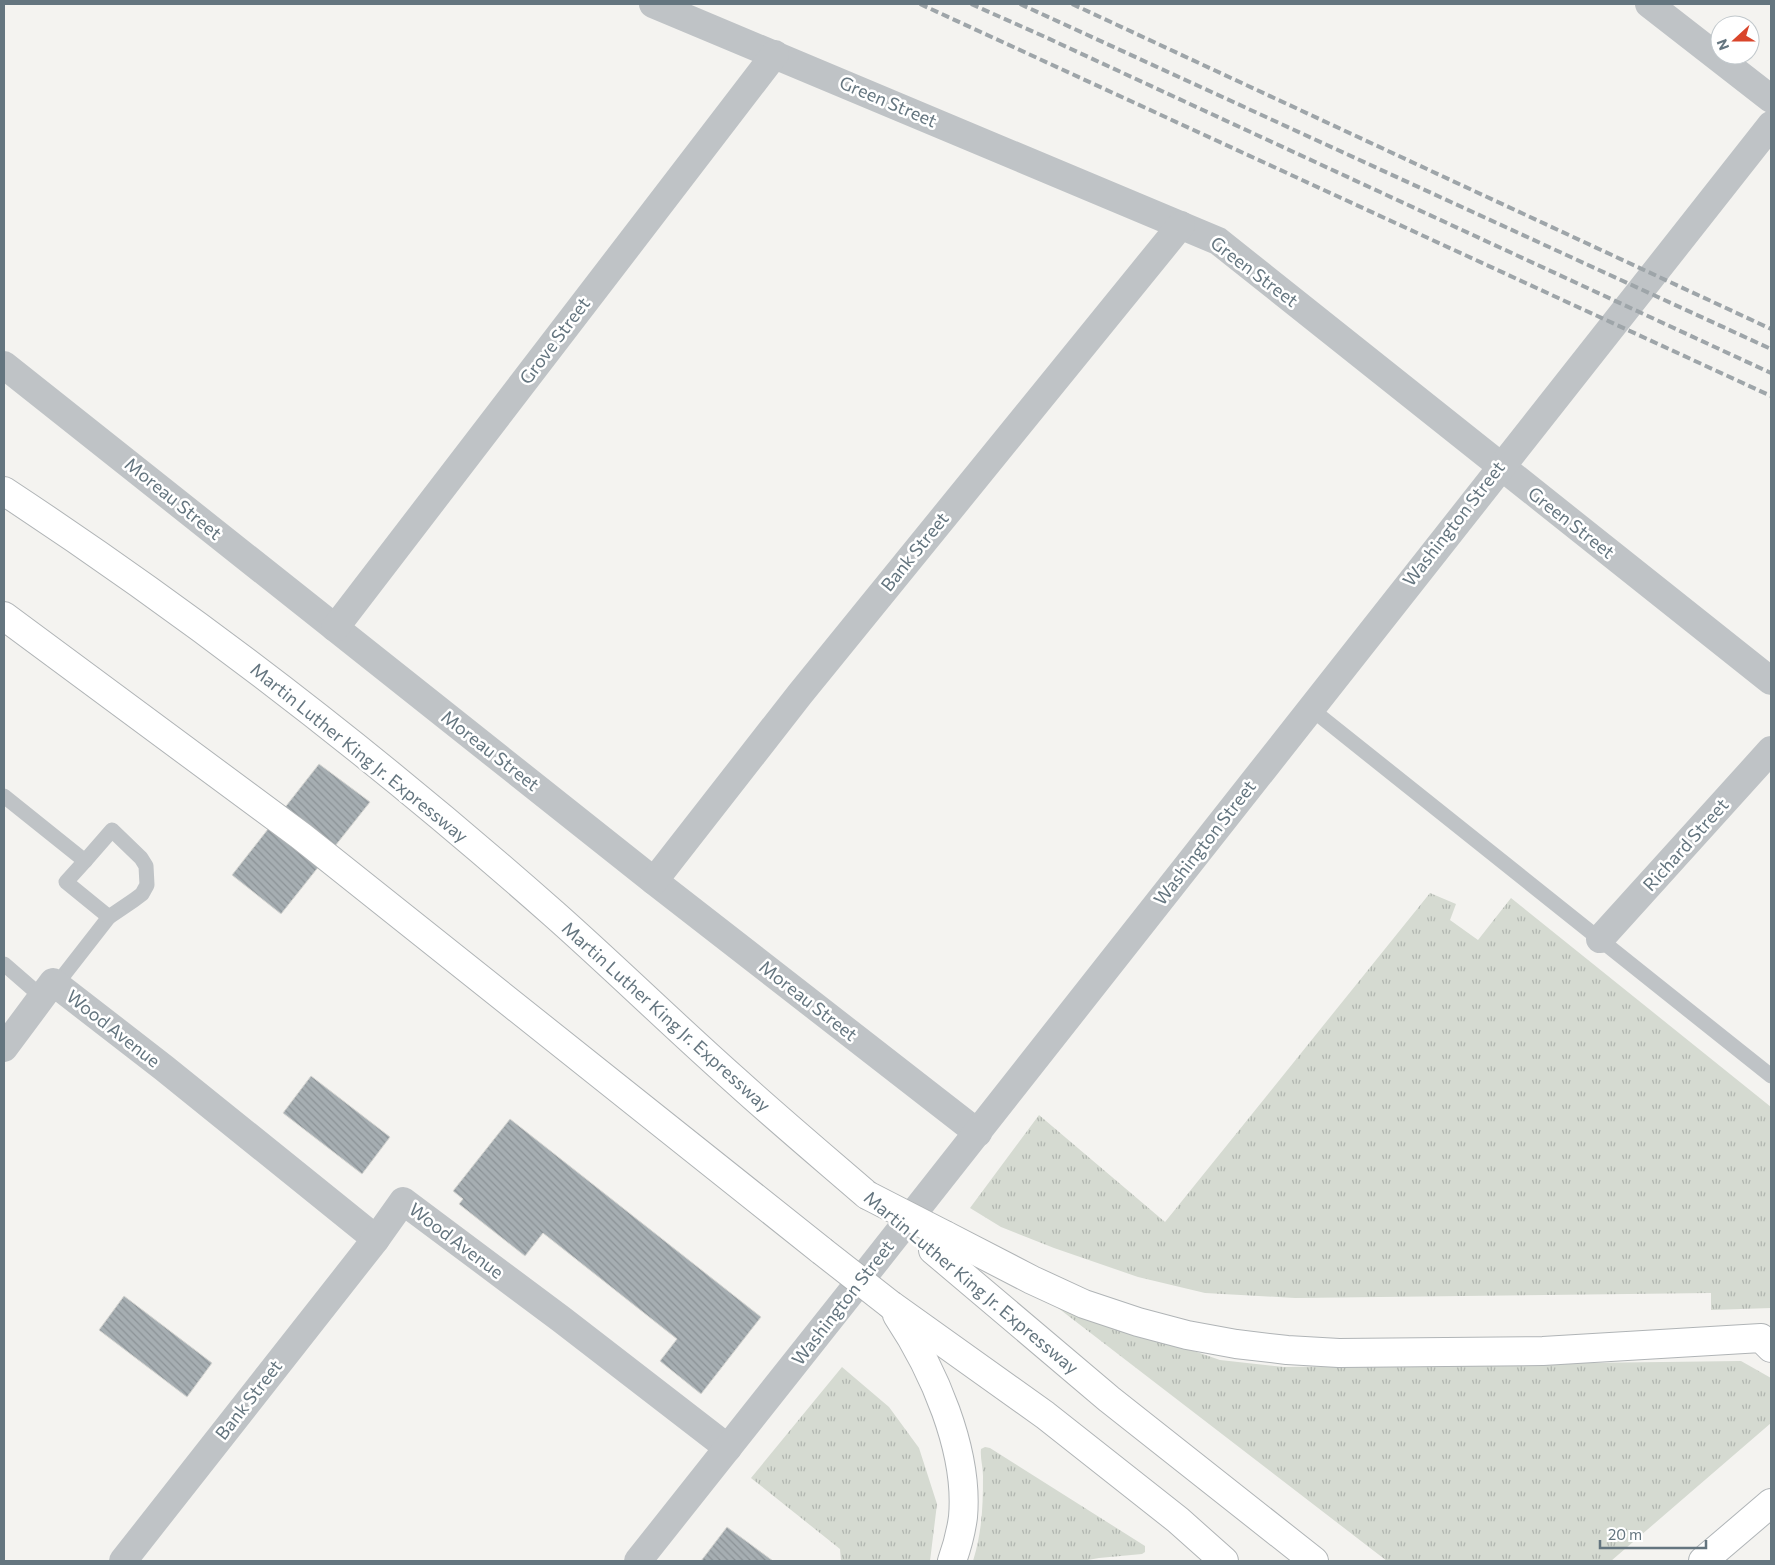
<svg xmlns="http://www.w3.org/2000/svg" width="1775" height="1565" viewBox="0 0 1775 1565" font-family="Commissioner,sans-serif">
<defs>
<pattern id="grass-tufts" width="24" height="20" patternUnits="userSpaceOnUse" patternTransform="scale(1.25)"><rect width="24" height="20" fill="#d5dad1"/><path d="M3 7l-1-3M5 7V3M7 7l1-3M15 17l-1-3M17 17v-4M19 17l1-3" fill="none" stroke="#b0b5af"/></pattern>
<pattern id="building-back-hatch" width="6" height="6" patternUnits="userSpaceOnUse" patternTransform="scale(1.25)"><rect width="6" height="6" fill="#a6aeb2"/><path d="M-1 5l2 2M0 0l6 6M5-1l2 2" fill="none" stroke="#8b9296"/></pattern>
</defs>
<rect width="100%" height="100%" fill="#f4f3f0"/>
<g fill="url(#grass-tufts)">
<path d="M1430 893 1456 904 1450 920 1478 940 1511 898 1771 1107V1308L1711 1310V1293L1295 1298 1205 1293 1138 1277 1054 1248 1001 1227 970 1208 1039 1115 1165 1222Z"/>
<path d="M1049 1301 1220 1360 1284 1367 1741 1361 1771 1378V1423L1611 1561H1387Z"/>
<path d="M842 1367 889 1407 919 1448 937 1504 930 1561H841L840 1549 751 1478Z"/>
<path d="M985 1447 990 1448 1145 1546V1552L1142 1554 1099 1558 1082 1561H973C982 1532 983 1507 983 1476 983 1467 980 1458 981 1449Z"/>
</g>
<g fill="url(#building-back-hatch)" stroke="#d5d5d2">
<path d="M319 764 370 802 281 914 232 875Z"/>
<path d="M311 1076 390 1137 362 1174 283 1113Z"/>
<path d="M510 1119 761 1317 701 1394 660 1361 677 1339 543 1233 525 1256 459 1204 463 1199 453 1191Z"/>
<path d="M124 1296 212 1363 187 1397 99 1330Z"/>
<path d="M727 1527 773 1561H701Z"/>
</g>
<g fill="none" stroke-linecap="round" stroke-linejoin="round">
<defs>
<path id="primary" d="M1703 1561 1771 1503"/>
<g id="motorway">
<path d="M4 491C197 618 381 761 554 914 616 969 674 1026 736 1081 779 1120 823 1157 867 1195"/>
<path d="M4 616 301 836 822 1251"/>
<path d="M945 1235 1032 1280 1084 1304 1138 1322 1187 1335 1236 1344 1287 1350 1339 1353 1543 1351 1761 1338 1771 1348"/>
<path d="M933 1250 1109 1399 1314 1561"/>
<path d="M891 1305 1045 1415 1178 1520 1224 1561"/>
<path d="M897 1315C933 1369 969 1450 963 1517 961 1532 957 1547 952 1561"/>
</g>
</defs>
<use href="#primary" stroke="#b0b5b8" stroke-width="30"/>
<use href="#motorway" stroke="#b0b4b6" stroke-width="30"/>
<g stroke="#bfc3c6" stroke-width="15">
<path d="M1310 708 1771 1076"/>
<path d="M4 796 85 861 112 830 141 858 146 866 147 885 142 894 134 900 109 917 56 985"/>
<path d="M85 861 66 882 109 917"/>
<path d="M4 964 42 997"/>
</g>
<g stroke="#bfc3c6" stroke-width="28">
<path d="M653 4 1218 241 1771 681"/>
<path d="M1649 4 1771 99"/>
<path d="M4 365 654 881 978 1133"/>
<path d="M335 628 775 54"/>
<path d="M654 881 800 694 1181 225"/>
<path d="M1600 939 1771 750"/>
<path d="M4 1048 53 982 164 1068 376 1239"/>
<path d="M123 1561 376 1239 403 1201 561 1319 728 1448"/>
<path d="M638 1561C1018 1084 1392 602 1771 125"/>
</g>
<use href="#primary" stroke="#fff" stroke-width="28"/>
<use href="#motorway" stroke="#fff" stroke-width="28"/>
<g stroke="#9ea5a9" stroke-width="4" stroke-dasharray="8 4" stroke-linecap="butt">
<path d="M920 4 1771 396"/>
<path d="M971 4 1043 36 1771 373"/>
<path d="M1020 4 1771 349"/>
<path d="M1072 4 1771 329"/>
</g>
<defs>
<g id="motorway-bridge">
<path d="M867 1195 945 1235"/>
<path d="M822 1251 891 1305"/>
</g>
</defs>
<use href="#motorway-bridge" stroke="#b0b4b6" stroke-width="30" stroke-linecap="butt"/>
<use href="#motorway-bridge" stroke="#fff" stroke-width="28"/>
</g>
<g text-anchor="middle" stroke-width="5" stroke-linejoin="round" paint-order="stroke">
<g font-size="18" fill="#64757f" stroke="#fff">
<text transform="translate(888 102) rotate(23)" y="6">Green Street</text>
<text transform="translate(1254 272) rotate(37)" y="6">Green Street</text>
<text transform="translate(555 341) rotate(-53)" y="6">Grove Street</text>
<text transform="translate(173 499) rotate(39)" y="6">Moreau Street</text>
<text transform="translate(1571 523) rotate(38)" y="6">Green Street</text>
<text transform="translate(1454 524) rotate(-52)" y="6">Washington Street</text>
<text transform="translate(915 552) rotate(-51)" y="6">Bank Street</text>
<text transform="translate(490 751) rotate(38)" y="6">Moreau Street</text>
<text transform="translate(359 753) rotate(39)" y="6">Martin Luther King Jr. Expressway</text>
<text transform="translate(1205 843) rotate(-52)" y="6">Washington Street</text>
<text transform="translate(1686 845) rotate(-48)" y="6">Richard Street</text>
<text transform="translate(808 1001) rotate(38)" y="6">Moreau Street</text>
<text transform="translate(666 1017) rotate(42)" y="6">Martin Luther King Jr. Expressway</text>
<text transform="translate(113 1029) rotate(38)" y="6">Wood Avenue</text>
<text transform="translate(456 1241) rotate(37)" y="6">Wood Avenue</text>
<text transform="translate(971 1283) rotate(40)" y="6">Martin Luther King Jr. Expressway</text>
<text transform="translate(843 1303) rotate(-52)" y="6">Washington Street</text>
<text transform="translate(249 1400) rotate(-52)" y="6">Bank Street</text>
</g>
</g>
<rect width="1775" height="1565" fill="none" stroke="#64757f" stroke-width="10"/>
<g transform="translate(1735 40) rotate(249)"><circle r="24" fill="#ffffff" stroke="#c1c8cc"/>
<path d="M0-4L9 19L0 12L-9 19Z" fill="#d9452b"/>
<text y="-8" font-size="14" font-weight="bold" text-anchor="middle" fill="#64757f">N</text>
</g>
<path d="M1600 1540v8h106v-8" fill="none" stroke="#64757f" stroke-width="2.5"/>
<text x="1608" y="1540" font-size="15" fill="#64757f" stroke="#ffffff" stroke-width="4" paint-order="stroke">20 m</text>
</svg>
